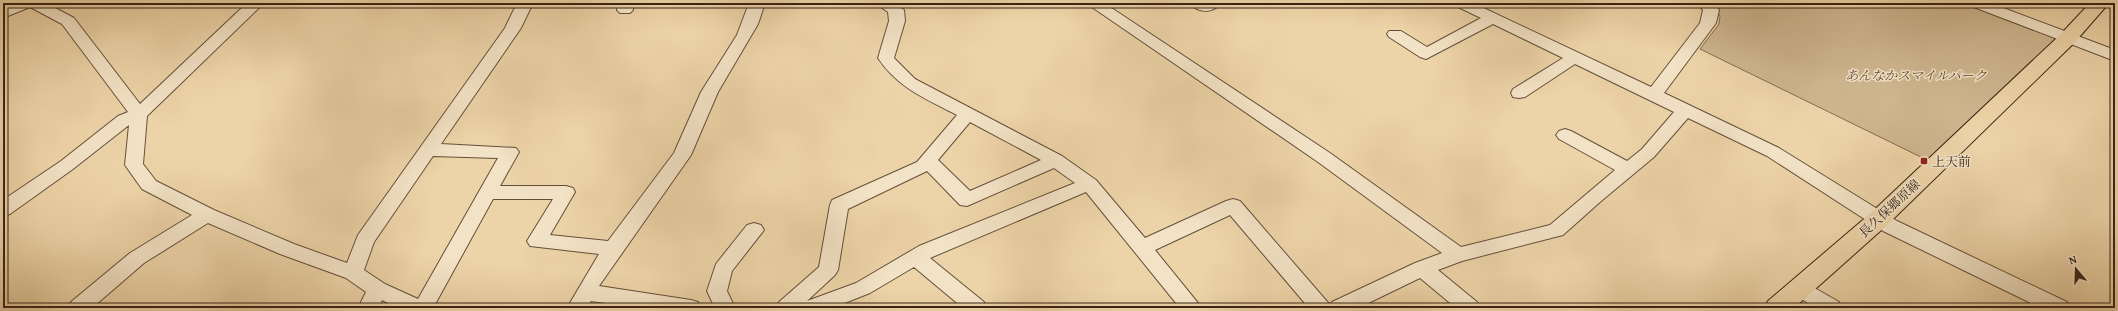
<svg xmlns="http://www.w3.org/2000/svg" width="2118" height="311" viewBox="0 0 2118 311" font-family="'Gentium Book Plus','Noto Serif JP',serif">
<rect width="100%" height="100%" fill="#edd4a8"/>
<filter id="stains"><feTurbulence type="fractalNoise" baseFrequency=".005" numOctaves="4"/><feColorMatrix values="0 0 0 0 .2 0 0 0 0 .09 0 0 0 0 .02 0 0 0 .5 -.17"/></filter>
<radialGradient id="worn" r=".72"><stop offset=".6" stop-color="#630" stop-opacity="0"/><stop offset="1" stop-color="#630" stop-opacity=".3"/></radialGradient>
<path fill="#ceb68f" stroke="#826c52" d="M1711 3H1972L2057 37 2012 84 1929 161 1700 49 1719 24 1720 16Z"/>
<g fill="none" stroke-linecap="round" stroke-linejoin="round">
<defs>
<g id="minor">
<path d="M14 3H46L74 18 140 104 247 3H264L147 116 143 164 156 181 214 210 294 244 347 263 358 235 505 28 517 3H533L521 28 441 144 516 148 519 152 500 186H566L573 188 575 192 550 235 608 241 674 153 701 92 737 35 749 3H765L758 24 718 92 691 155 599 286 691 300 698 302 701 308H640L591 301 587 308H567L599 254 530 246 527 241 553 199H493L433 308H398L382 300 378 308H358L366 292 346 278 280 254 208 223 144 263 92 308H68L71 302 130 253 192 215 142 189 125 165 129 125 73 169 10 214 3 216V200L61 161 118 116 128 112 62 24 30 7 3 18V7ZM433 156 498 158 418 299 385 284 364 270 374 242Z"/>
<path d="M617 3H633V10L630 13H620L617 10Z"/>
<path d="M875 3H894L904 10 905 21 894 58 915 79 1062 156 1096 180 1145 238 1226 201 1233 199 1240 201 1330 305 1332 302 1415 263 1442 253 1318 162 1086 3H1104L1330 153 1461 247 1550 225 1615 170 1559 139 1556 135 1559 131 1565 129 1571 131 1627 161 1642 149 1674 112 1575 64 1525 97 1519 98 1513 97 1511 93 1513 89 1563 58 1493 24 1426 59 1420 57 1389 37 1387 34 1389 31H1401L1427 47 1481 18 1456 6 1453 3H1473L1651 87 1700 23 1703 10 1697 3H1713L1719 10 1716 23 1664 93 1779 148 1897 221 2067 302 2070 308H2041L1883 231 1767 156 1688 118 1654 157 1600 202 1563 235 1462 261 1438 270 1477 302 1480 308H1456L1420 278 1358 308H1309L1230 215 1155 250 1202 308H1180L1086 192 930 258 984 302 987 308H963L914 267 870 293 832 308H776L779 302 819 267 830 205 832 200 917 162 957 115C926 99 898 88 878 58L889 21 888 12ZM970 122 1041 160 970 191 938 160ZM1054 168 1075 183 919 246 856 283 807 301 835 275 838 270 848 209 927 171 960 205 967 206Z"/>
<path d="M1190 3H1221C1213 14 1197 13 1190 3Z"/>
<path d="M1968 3H1990L2115 50V61L1971 6Z"/>
<path d="M754 223 761 225 764 230 732 271 727 291 735 308H715L707 291 716 264 747 225Z"/>
<path d="M1799 280 1806 283 1839 302 1842 308H1816L1792 293 1789 288 1792 283Z"/>
</g>
<path id="major" d="M2090 3H2109L2074 43 1887 225 1794 308H1764L1768 301 1871 213 2060 35Z"/>
</defs>
<use href="#minor" stroke="#644f3a" stroke-width="2"/>
<use href="#major" stroke="#372316" stroke-width="2"/>
<use href="#minor" fill="#f3e3c6" fill-rule="evenodd"/>
<use href="#major" fill="#edd4a8" fill-rule="evenodd"/>
</g>
<rect fill="#8f2418" stroke="#f3e3c6" stroke-width="1.5" x="1920" y="157" width="8" height="8" rx="2"/>
<g text-anchor="middle" stroke-width="3" stroke-linejoin="round" paint-order="stroke">
<g font-size="13" font-style="italic" fill="#5d4834" stroke="#f3e3c6">
<text x="1916" y="80">あんなかスマイルパーク</text>
</g>
<g font-size="13" fill="#372316" stroke="#f3e3c6" text-anchor="start">
<text x="1932" y="166">上天前</text>
</g>
<g font-size="13" fill="#372316" stroke="#f3e3c6">
<text transform="translate(1889 208) rotate(-43)" y="5">長久保郷原線</text>
</g>
</g>
<rect width="2118" height="311" fill="none" stroke="#edd4a8" stroke-width="16"/>
<rect x="4" y="4" width="2110" height="303" fill="none" stroke="#372316" stroke-width="2"/>
<rect x="8" y="8" width="2102" height="295" fill="none" stroke="#372316"/>
<g transform="translate(2076 269) rotate(341)" stroke="#f3e3c6" stroke-width="3" paint-order="stroke">
<path d="M0-3L7 15L0 10L-7 15Z" fill="#372316"/>
<text y="-6" font-size="11" font-weight="bold" text-anchor="middle" fill="#372316">N</text>
</g>
<rect width="100%" height="100%" filter="url(#stains)"/>
<rect width="100%" height="100%" fill="url(#worn)"/>
</svg>
